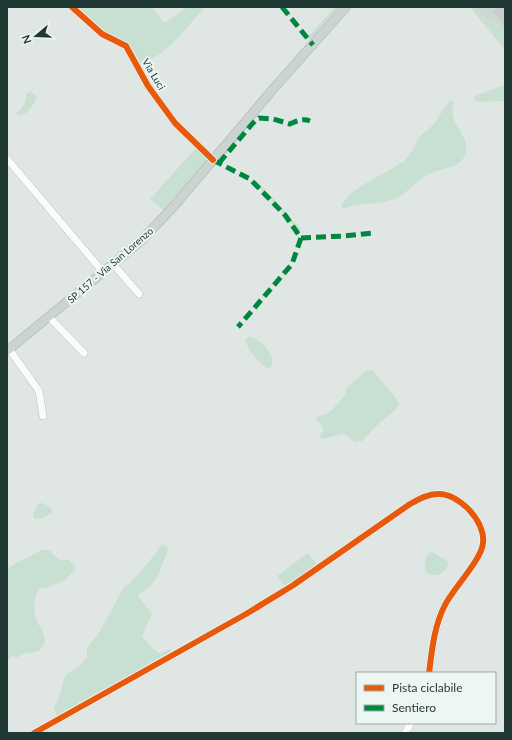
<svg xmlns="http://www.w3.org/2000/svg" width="512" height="740" viewBox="0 0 512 740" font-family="Lato,sans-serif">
<rect width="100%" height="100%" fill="#e0e6e4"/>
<path fill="#cdd8d4" d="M474 7H505V33L493 20 487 21Z"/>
<g fill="#c8e0d1">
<path d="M75 7H152L164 23 187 7H205C187 26 167 56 140 64L131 51 105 33Z"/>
<path d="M335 7H339L310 40 308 37Z"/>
<path d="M470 7H474L486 21 492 20 505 33V50Z"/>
<path d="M503 85 505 87V101L476 102 473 97Z"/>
<path d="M31 91 37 97C32 107 28 117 16 114 23 107 26 104 26 94Z"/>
<path d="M450 100 454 103C446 123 470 134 466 152 463 168 441 168 429 174 414 182 404 198 388 201 372 205 360 202 343 209L341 205 351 193 368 182 403 162 414 149 418 138 433 125Z"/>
<path d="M255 115 252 123 220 162 215 160Z"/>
<path d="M197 147 208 159 164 210 150 199Z"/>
<path d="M252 181 258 182 302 230H296L285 215Z"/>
<path d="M250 337C261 339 277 356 271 368L269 369C258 363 250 352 245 341L247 338Z"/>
<path d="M372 370 395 397 399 404 396 409 374 428 367 436 362 441 355 442 344 434 321 439 320 435 324 430 321 424 316 420V417L319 415H325L332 410 345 395 346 389 352 383 366 371Z"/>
<path d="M40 503C45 503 48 506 52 509V513L44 518 36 519 33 517C33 512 36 506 40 503Z"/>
<path d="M165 545 168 548C167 553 166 556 164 560 157 579 155 585 137 595L152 614 142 636 152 648 159 653 170 649 171 654 57 717 54 708 61 692 64 679 67 674 81 665 87 657V648L99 633 125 585H129L132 580 144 568 161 546Z"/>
<path d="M42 550H49L60 560H69L76 568 65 580 46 588 43 587C33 592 33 609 36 619 38 626 45 631 45 640 45 644 41 647 39 651L22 654 16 658 12 656 9 659 7 662V569L16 563Z"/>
<path d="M431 552C435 553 443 559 448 561 450 567 442 575 436 575 432 576 429 574 426 572 424 565 424 556 431 552Z"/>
<path d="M308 553 316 564 285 586 277 576Z"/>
</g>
<path fill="#c8cdcb" stroke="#c9cfcd" d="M498 7H505V26L493 11Z"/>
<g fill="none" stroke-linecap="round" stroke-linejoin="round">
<defs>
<g id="minor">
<path d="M72 7 102 34 126 46 148 86 175 123 213 160"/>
<path d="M8 160 103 272"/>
<path d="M113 264 139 294"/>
<path d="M49 317 84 353"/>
<path d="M9 349 39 391 43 416"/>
<path d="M34 733 246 614 292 586 410 504C419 499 428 494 438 494 459 493 486 522 483 543 482 559 453 589 445 605 434 626 432 650 429 673"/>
<path d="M405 733 411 723"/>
</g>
<path id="major" d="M7 351 142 240 174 206 274 88 346 7"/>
</defs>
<use href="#minor" stroke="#bdc3c1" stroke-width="8"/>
<use href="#major" stroke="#bac3c1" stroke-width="10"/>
<use href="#minor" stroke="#fafbfb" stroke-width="7"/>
<use href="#major" stroke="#ccd4d2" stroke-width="8"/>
<g stroke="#00873e" stroke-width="5" stroke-dasharray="10 5" stroke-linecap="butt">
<path d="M282 7 313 45"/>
<path d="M213 160 250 179 285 215 301 238 292 264 238 327"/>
<path d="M219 163 253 123 259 118 273 119 290 124C297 121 302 118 310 121"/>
<path d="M301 238 344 236 373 233"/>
</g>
<defs>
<g id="cycleway">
<path d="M72 7 102 34 126 46 148 86 175 123 213 160"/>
<path d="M34 733 246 614 292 586 410 504C419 499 428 494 438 494 459 493 486 522 483 543 482 559 453 589 445 605 434 626 432 650 429 673"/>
</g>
</defs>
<use href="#cycleway" stroke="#edf6f2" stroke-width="8"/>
<use href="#cycleway" stroke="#e8590c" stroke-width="6"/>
</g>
<g text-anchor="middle" stroke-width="4" stroke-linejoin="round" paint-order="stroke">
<g font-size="10" fill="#1f3833" stroke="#edf6f2">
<text transform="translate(154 74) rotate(59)" y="4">Via Luci</text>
<text transform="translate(110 265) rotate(-41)" y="4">SP 157 - Via San Lorenzo</text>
</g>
</g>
<rect width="512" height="740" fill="none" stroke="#1f3833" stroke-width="16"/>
<rect x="356" y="672" width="140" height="52" fill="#edf6f2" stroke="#9baaa6"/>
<rect x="364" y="685" width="20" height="6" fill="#e8590c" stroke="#9baaa6"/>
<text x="392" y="692" font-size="12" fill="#1f3833">Pista ciclabile</text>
<rect x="364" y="705" width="20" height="6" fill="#00873e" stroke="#9baaa6"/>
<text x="392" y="712" font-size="12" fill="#1f3833">Sentiero</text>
<g transform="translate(36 36) rotate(251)" stroke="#edf6f2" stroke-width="3" paint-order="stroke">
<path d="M0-3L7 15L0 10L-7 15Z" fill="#1f3833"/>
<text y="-6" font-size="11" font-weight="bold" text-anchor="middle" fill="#1f3833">N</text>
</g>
</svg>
